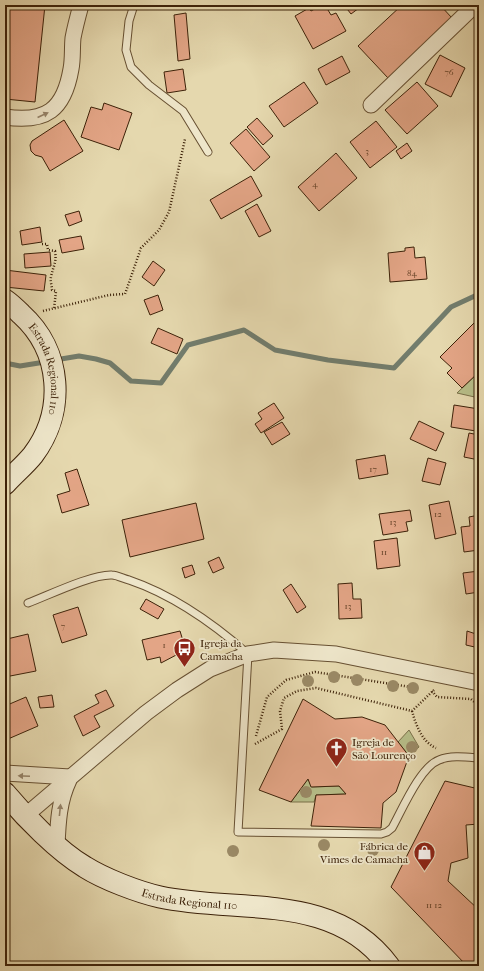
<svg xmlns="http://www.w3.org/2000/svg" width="484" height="971" viewBox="0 0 484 971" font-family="'IM FELL French Canon',serif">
<rect width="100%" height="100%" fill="#e5d8ae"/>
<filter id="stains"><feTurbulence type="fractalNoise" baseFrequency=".005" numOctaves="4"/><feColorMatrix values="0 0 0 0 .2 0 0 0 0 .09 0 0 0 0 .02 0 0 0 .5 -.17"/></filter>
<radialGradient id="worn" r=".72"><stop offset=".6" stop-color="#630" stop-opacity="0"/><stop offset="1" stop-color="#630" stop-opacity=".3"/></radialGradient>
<g fill="#b7be89" stroke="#7a7049">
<path d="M479 372V398L457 393Z"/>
<path d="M409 730 419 747 409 756 398 742Z"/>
<path d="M308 779 312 787 339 786 346 794 316 795 314 802H291Z"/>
</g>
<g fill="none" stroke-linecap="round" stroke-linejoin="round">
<g stroke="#727d6d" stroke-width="5">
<path d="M55 360 79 356 96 359 110 363 131 381 161 383 188 345 244 330 275 350 328 360 394 368 451 307 479 294"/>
<path d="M5 363 20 366 45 362"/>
</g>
</g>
<g fill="#e3a586" stroke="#3d2209">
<path d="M5 5H45L35 102 5 99Z"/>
<path d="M322 5H325L331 15 336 13 346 31 313 49 295 16 309 8 311 11Z"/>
<path d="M344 5H363L351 14Z"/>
<path d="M402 5H440L452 18 388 78 358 46Z"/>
<path d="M186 13 190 59 178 61 174 15Z"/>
<path d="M440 55 465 68 451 97 425 84Z"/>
<path d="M342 56 350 72 326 85 318 69Z"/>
<path d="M183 69 186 90 167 93 164 72Z"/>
<path d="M304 82 318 103 284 127 269 106Z"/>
<path d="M417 82 438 106 407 134 385 110Z"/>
<path d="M104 103 132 113 119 150 81 137 91 107 102 110Z"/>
<path d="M257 118 273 136 263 145 247 127Z"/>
<path d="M64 120 83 151 50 171 42 157 35 155 31 151 30 145 32 141Z"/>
<path d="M376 121 397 147 370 168 350 142Z"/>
<path d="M246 129 270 157 254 171 230 143Z"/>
<path d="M407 143 412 151 401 159 396 151Z"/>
<path d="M336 153 357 178 319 211 298 187Z"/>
<path d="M251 176 262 196 221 219 210 200Z"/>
<path d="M257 204 271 231 259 237 245 211Z"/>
<path d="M79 211 82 221 69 226 65 215Z"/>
<path d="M40 227 42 242 22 245 20 231Z"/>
<path d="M81 236 84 249 62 253 59 240Z"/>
<path d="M414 247 415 258 425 257 427 279 390 282 388 253 405 251V248Z"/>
<path d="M50 252 51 266 25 268 24 254Z"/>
<path d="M153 261 165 270 154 286 142 277Z"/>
<path d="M5 270 46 275 44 291 5 287Z"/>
<path d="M158 295 163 310 150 315 144 300Z"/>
<path d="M479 318V372L462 388 447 373 452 368 440 357Z"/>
<path d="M158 328 183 339 177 354 151 343Z"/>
<path d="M274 403 284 418 261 433 255 424 262 419 258 413Z"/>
<path d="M454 405 479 409 476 431 451 427Z"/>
<path d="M419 421 444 433 436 451 410 439Z"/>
<path d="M282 422 290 434 272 445 264 432Z"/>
<path d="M469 433 479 435V460L464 457Z"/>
<path d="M385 455 388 474 359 479 356 460Z"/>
<path d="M428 458 446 463 440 485 422 481Z"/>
<path d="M77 469 89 505 62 513 57 495 70 491 65 473Z"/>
<path d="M449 501 456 534 435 539 429 505Z"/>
<path d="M196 503 204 539 130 557 122 520Z"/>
<path d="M410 510 412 521 406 522 408 531 383 535 379 514Z"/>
<path d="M479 515V550L464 552 461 527 470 526 469 517Z"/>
<path d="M397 538 400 566 377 569 374 541Z"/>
<path d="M219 557 224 568 213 573 208 562Z"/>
<path d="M192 565 195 574 185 578 182 568Z"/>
<path d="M479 571V592L466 594 463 573Z"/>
<path d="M352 583 353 599H361L362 618 339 619 338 584Z"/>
<path d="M291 584 306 607 297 613 283 590Z"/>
<path d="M146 599 164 609 158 619 140 609Z"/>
<path d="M78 607 87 635 62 643 53 615Z"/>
<path d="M180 631 184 644 178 645 180 653 161 663 160 657 147 660 142 640Z"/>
<path d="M467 631 479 635V648L466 645Z"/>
<path d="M28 634 36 671 5 677V648H9L7 639Z"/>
<path d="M106 690 114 706 94 716 100 727 83 736 74 716 99 703 95 695Z"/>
<path d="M52 695 54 707 40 708 38 697Z"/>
<path d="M26 697 38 726 8 739 5 732V706Z"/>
<path d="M303 699 335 719 362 717 385 725 409 756 396 792 383 803 381 828 311 826 316 795 346 794 339 786 311 787 308 779 291 802 259 790Z"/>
<path d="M445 781 479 789V824L466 825 468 858 451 863 448 881 479 910V966H467L391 887Z"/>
</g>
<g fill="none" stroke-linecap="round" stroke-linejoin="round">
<defs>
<g id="service">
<path d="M134 5 129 21 126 50 131 67 149 85 183 111 208 152"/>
<path d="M28 603C47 596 92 574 112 575 117 575 124 579 129 580 173 595 214 624 248 654L238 832 381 834 387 832 392 828C402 810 420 767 439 760 451 755 466 757 479 758"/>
</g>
<g id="minor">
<path d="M371 105 475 5"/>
<path d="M5 117C46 123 64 110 71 69 73 59 72 48 73 38 75 27 78 16 81 5"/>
<path d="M5 773 70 777"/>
<path d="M25 816 146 713 177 690 210 669 248 654 274 650 336 654 479 683"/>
<path d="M57 846C58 822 59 801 69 780"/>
</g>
<g id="secondary">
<path id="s1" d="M5 300C11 304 16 309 21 314 62 351 66 411 33 455 25 465 14 474 5 484"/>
<path id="s2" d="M5 793C25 817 58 851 85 867 104 879 138 892 160 897 240 914 334 891 389 966"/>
</g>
</defs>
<use href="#service" stroke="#675032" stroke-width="9"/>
<use href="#minor" stroke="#675032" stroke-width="17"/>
<use href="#secondary" stroke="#3d2209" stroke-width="23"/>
<g stroke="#3d2209" stroke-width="2.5" stroke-dasharray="1 2" stroke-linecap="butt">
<path d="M42 244H47L48 250 55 251C57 263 53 266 51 277 50 281 52 286 52 290L56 291 54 309"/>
<path d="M43 311 109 295 125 294 141 248 159 230 169 212 185 139"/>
<path d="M432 691 437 697 471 699 479 706"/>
<path d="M412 711C416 725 422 742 436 748"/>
<path d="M256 736 267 697 286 680 315 672 417 688"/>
<path d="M255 744 282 729 280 711 284 698 297 691 316 688 412 711 434 690"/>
</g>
<use href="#service" stroke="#eee6ca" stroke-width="7"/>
<use href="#minor" stroke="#eee6ca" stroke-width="15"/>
<use href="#secondary" stroke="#eee6ca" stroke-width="21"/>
</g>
<g fill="#9a8965">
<circle cx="334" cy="677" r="6"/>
<circle cx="357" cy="680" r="6"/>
<circle cx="308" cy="681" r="6"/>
<circle cx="393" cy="686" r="6"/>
<circle cx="413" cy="688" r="6"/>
<circle cx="412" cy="747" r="6"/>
<circle cx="306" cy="792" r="6"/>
<circle cx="324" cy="845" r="6"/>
<circle cx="373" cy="850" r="6"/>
<circle cx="233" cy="851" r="6"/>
</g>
<defs><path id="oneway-solid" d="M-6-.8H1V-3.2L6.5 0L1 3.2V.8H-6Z"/></defs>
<g fill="#96846a">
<use href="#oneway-solid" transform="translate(43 115) rotate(-25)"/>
<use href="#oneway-solid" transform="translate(24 776) rotate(-178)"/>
<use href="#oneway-solid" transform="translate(60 810) rotate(-84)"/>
</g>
<defs>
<symbol id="bus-pin" viewBox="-11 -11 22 30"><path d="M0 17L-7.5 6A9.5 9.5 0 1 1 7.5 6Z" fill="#8f2418" stroke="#eee6ca"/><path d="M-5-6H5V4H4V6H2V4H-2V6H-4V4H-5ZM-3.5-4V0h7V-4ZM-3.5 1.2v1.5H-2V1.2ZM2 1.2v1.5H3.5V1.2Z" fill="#fff"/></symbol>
<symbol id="church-pin" viewBox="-11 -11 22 30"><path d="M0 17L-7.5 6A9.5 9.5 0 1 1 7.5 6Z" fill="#8f2418" stroke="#eee6ca"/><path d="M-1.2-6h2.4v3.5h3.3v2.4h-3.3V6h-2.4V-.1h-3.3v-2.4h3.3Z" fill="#fff"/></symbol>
<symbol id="shop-pin" viewBox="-11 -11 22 30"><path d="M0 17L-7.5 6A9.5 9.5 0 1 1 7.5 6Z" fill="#8f2418" stroke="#eee6ca"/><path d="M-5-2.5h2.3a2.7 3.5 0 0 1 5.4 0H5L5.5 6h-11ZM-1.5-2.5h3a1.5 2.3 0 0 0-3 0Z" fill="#fff"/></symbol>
</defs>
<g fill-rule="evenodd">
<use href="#bus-pin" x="172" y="636" width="25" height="34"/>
<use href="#church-pin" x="324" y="736" width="25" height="34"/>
<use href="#shop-pin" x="412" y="840" width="25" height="34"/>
</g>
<g text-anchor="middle" stroke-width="3.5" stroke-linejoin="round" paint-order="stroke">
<g font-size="9" fill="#664328">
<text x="449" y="75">76</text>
<text x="367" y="154">3</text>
<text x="315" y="187">4</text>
<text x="412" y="276">84</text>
<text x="373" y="472">17</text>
<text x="438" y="517">12</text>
<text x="393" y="525">13</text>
<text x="384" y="555">11</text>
<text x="348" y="609">13</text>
<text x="63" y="629">7</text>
<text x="164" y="648">1</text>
<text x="434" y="908">11 12</text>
</g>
<g font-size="11" fill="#3d2209" stroke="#eee6ca">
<text dy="4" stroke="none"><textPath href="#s1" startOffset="84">Estrada Regional 110</textPath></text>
<text dy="4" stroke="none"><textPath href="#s2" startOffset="220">Estrada Regional 110</textPath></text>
</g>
<g font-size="11" fill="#3d2209" stroke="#eee6ca" text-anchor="start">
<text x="200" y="647">Igreja da<tspan x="200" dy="13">Camacha</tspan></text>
<text x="352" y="746">Igreja de<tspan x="352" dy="13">São Lourenço</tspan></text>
<text x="408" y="850" text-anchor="end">Fábrica de<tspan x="408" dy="13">Vimes de Camacha</tspan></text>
</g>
</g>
<rect width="484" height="971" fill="none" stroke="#e5d8ae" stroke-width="20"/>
<rect x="6" y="6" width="472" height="959" fill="none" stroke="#3d2209" stroke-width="2"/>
<rect x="10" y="10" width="464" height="951" fill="none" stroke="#3d2209"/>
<rect width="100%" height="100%" filter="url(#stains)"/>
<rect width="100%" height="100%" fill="url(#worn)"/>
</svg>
